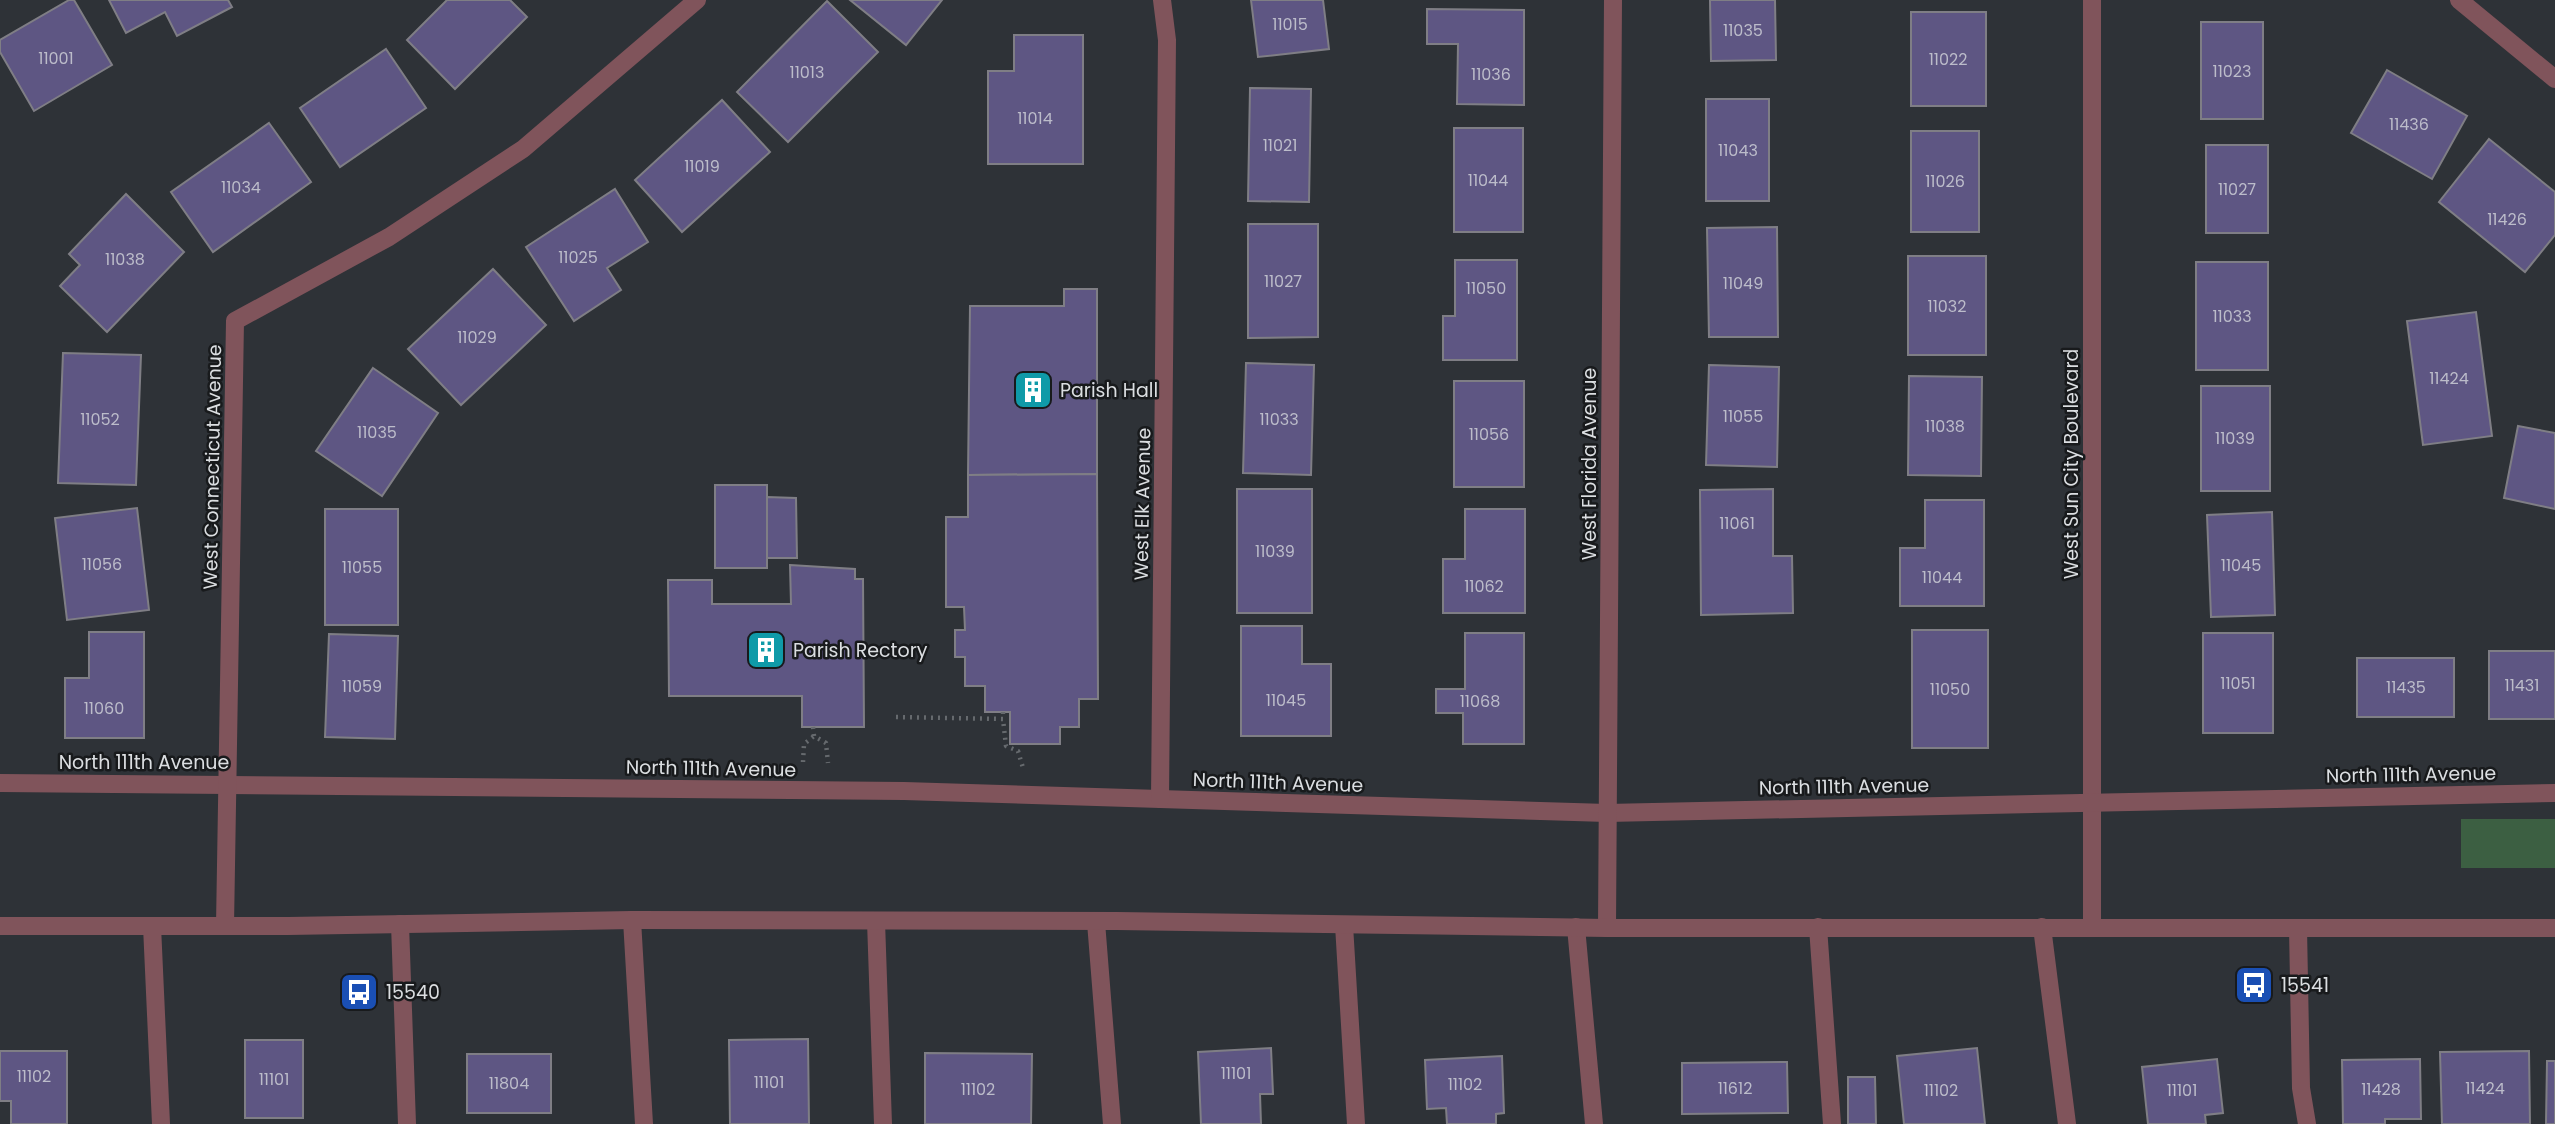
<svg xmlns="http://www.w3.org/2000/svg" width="2555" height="1124" viewBox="0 0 2555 1124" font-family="Poppins,sans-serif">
<rect width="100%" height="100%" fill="#2e3237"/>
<rect fill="#3c5f42" x="2461" y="819" width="94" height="49"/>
<g fill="#5e5683" stroke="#7f7e85" stroke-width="2">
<path d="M69 0H74L112 65 34 111 0 52V40Z"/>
<path d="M109 0H228L232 7 177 36 165 12 126 33Z"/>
<path d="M447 0H510L527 17 455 89 407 40Z"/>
<path d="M850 0H942L906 45Z"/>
<path d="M1251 0H1323L1329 49 1258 57Z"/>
<path d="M1710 0H1775L1776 60 1711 61Z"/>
<path d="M827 1 878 52 788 142 737 92Z"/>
<path d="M1427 9 1524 10V105L1457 104 1458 44H1427Z"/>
<rect x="1911" y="12" width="75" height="94"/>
<rect x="2201" y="22" width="62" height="97"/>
<path d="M1014 35H1083V164H988V71H1014Z"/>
<path d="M386 49 426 108 340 167 300 108Z"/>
<path d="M2387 70 2467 116 2432 179 2351 133Z"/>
<path d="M1250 88 1311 89 1309 202 1248 201Z"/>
<rect x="1706" y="99" width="63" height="102"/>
<path d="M722 100 770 152 682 232 635 180Z"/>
<path d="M269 123 311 182 213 252 171 192Z"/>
<rect x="1454" y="128" width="69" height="104"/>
<rect x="1911" y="131" width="68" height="101"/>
<path d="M2489 139 2555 192V235L2525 272 2439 202Z"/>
<rect x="2206" y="145" width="62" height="88"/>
<path d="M615 189 648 242 607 268 621 290 574 321 526 247Z"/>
<path d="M126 194 184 252 107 332 60 286 80 265 69 254Z"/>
<path d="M1248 224H1318V337L1248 338Z"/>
<path d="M1777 227 1778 337H1709L1707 228Z"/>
<rect x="1908" y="256" width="78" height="99"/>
<path d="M1455 260H1517V360H1443V316H1455Z"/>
<rect x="2196" y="262" width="72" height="108"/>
<path d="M493 269 546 325 461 405 408 349Z"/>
<path d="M1064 289H1097V474L968 475 970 306H1064Z"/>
<path d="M2476 312 2492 436 2423 445 2407 321Z"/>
<path d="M63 353 141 355 136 485 58 483Z"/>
<path d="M1246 363 1314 365 1311 475 1243 473Z"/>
<path d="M1709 365 1779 367 1777 467 1706 465Z"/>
<path d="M373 368 438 413 382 496 316 451Z"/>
<path d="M1909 376 1982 377 1981 476 1908 475Z"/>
<rect x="1454" y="381" width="70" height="106"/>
<rect x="2201" y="386" width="69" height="105"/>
<path d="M2518 426 2555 433V509L2504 498Z"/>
<path d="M1097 474 1098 699H1079V727H1060V744H1010V712H985V686H965V657H955V630H965L964 607H946V517H968V475Z"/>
<rect x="715" y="485" width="52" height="83"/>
<rect x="1237" y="489" width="75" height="124"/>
<path d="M1773 489V556H1792L1793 613 1701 615 1700 490Z"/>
<path d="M767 497 796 498 797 558H767Z"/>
<path d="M1925 500H1984V606H1900V548H1925Z"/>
<path d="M137 508 149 610 67 620 55 518Z"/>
<rect x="325" y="509" width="73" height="116"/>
<path d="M1465 509H1525V613H1443V559H1465Z"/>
<path d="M2272 512 2275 615 2211 617 2207 515Z"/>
<path d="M790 565 855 569V579H863L864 727H802V696H669L668 580H712V604H791Z"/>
<path d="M1241 626H1302V664H1331V736H1241Z"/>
<rect x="1912" y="630" width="76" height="118"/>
<path d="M89 632H144V738H65V678H89Z"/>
<path d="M1465 633H1524V744H1463V713H1436V689H1465Z"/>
<rect x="2203" y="633" width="70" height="100"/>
<path d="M329 634 398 636 395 739 325 737Z"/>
<rect x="2489" y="651" width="66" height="68"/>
<rect x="2357" y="658" width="97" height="59"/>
<path d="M808 1039 809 1124H730L729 1040Z"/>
<rect x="245" y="1040" width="58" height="78"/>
<path d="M1271 1048 1273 1094H1260L1261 1124H1201L1198 1052Z"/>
<path d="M1977 1048 1985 1124H1904L1897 1056Z"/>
<path d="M0 1051H67V1124H11V1101H0Z"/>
<path d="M2529 1051 2530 1124H2442L2440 1052Z"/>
<path d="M925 1053 1032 1054 1031 1124H925Z"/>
<rect x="467" y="1054" width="84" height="59"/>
<path d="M1502 1056 1504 1113 1496 1114V1124H1447L1446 1108 1427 1109 1425 1060Z"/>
<path d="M2217 1059 2223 1113 2205 1115 2206 1124H2148L2142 1067Z"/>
<path d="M2420 1059 2421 1119H2385V1124H2343L2342 1060Z"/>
<path d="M2547 1061H2555V1124H2546Z"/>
<path d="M1787 1062 1788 1113 1682 1114V1063Z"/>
<path d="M1848 1077H1875L1876 1124H1848Z"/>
</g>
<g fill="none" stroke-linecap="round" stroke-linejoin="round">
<g stroke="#666a6e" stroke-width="4.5" stroke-dasharray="2 5" stroke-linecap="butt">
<path d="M1003 712V719"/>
<path d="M896 717 1003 719 1006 746 1018 751 1023 768"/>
<path d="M813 727 814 736 826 743 828 763"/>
<path d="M803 762 804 744 814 736"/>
</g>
<g stroke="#80545b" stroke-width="18">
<path d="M876 921 883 1124"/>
<path d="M400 924 407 1124"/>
<path d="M1344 925 1356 1124"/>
<path d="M1818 927 1832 1124"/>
<path d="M2298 928 2301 1088 2307 1124"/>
</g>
<g stroke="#80545b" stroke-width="18">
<path d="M2092 0V928"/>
<path d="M2459 0 2555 79"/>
<path d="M0 783 904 791 1607 813 2555 793"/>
<path d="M1160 799 1167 40 1162 0"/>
<path d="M632 920 644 1124"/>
<path d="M1096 922 1112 1124"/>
<path d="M152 926 161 1124"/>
<path d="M225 926 235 321 389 237 523 149 697 0"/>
<path d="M1576 927 1594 1124"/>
<path d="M2042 927 2067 1124"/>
<path d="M1607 928 1613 0"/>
</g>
<path stroke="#80545b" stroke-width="18" d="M0 926H288L632 920 1117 921 1607 928H2555"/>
</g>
<defs>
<symbol id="building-square" viewBox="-11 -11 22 22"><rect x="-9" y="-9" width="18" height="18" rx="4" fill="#0f9aa8" stroke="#181a1c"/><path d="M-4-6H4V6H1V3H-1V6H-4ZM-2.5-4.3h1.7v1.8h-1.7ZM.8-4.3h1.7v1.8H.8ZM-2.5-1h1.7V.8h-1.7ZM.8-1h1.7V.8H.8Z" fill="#fff"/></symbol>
<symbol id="bus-square" viewBox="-11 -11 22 22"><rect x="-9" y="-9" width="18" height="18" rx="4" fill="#1a4fb4" stroke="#181a1c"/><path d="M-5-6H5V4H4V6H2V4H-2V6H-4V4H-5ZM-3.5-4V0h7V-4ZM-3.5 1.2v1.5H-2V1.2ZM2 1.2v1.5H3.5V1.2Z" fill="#fff"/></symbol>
</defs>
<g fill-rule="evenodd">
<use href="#building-square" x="1011" y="368" width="44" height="44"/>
<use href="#building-square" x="744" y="628" width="44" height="44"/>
<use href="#bus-square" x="2232" y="963" width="44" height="44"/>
<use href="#bus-square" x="337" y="970" width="44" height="44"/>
</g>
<g text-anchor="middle" stroke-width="5" stroke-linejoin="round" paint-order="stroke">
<g font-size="16" fill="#bcbcca">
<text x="1290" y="30">11015</text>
<text x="1743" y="36">11035</text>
<text x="56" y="64">11001</text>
<text x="1948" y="65">11022</text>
<text x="2232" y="77">11023</text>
<text x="807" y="78">11013</text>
<text x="1491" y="80">11036</text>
<text x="1035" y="124">11014</text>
<text x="2409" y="130">11436</text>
<text x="1280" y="151">11021</text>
<text x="1738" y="156">11043</text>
<text x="702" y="172">11019</text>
<text x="1488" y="186">11044</text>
<text x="1945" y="187">11026</text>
<text x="241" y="193">11034</text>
<text x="2237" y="195">11027</text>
<text x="2507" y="225">11426</text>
<text x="578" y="263">11025</text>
<text x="125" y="265">11038</text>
<text x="1283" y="287">11027</text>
<text x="1743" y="289">11049</text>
<text x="1486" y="294">11050</text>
<text x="1947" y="312">11032</text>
<text x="2232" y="322">11033</text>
<text x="477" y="343">11029</text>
<text x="2449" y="384">11424</text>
<text x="1743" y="422">11055</text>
<text x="100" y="425">11052</text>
<text x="1279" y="425">11033</text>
<text x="1945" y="432">11038</text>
<text x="377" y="438">11035</text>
<text x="1489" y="440">11056</text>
<text x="2235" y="444">11039</text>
<text x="1737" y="529">11061</text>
<text x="1275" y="557">11039</text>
<text x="102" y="570">11056</text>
<text x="2241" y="571">11045</text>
<text x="362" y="573">11055</text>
<text x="1942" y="583">11044</text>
<text x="1484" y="592">11062</text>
<text x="2238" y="689">11051</text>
<text x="2522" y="691">11431</text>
<text x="362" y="692">11059</text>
<text x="2406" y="693">11435</text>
<text x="1950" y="695">11050</text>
<text x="1286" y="706">11045</text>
<text x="1480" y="707">11068</text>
<text x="104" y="714">11060</text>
<text x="1236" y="1079">11101</text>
<text x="34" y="1082">11102</text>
<text x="274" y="1085">11101</text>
<text x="769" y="1088">11101</text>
<text x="509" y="1089">11804</text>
<text x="1465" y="1090">11102</text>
<text x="1735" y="1094">11612</text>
<text x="2485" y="1094">11424</text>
<text x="978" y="1095">11102</text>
<text x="2381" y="1095">11428</text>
<text x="1941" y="1096">11102</text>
<text x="2182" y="1096">11101</text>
</g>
<g font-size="19" fill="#dbdee1" stroke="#181a1c" text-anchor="start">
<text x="1060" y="397">Parish Hall</text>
<text x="793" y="657">Parish Rectory</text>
<text x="2281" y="992">15541</text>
<text x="386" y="999">15540</text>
</g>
<g font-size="19" fill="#dbdee1" stroke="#181a1c">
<text transform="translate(1589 464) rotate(-90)" y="7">West Florida Avenue</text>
<text transform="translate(2071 464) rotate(-90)" y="7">West Sun City Boulevard</text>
<text transform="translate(212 467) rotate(-89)" y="7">West Connecticut Avenue</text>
<text transform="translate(1142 504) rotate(-89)" y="7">West Elk Avenue</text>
<text x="144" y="769">North 111th Avenue</text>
<text transform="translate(711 768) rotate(1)" y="7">North 111th Avenue</text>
<text transform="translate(2411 774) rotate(-1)" y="7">North 111th Avenue</text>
<text transform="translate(1278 782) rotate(2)" y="7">North 111th Avenue</text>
<text transform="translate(1844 786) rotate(-1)" y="7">North 111th Avenue</text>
</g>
</g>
</svg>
